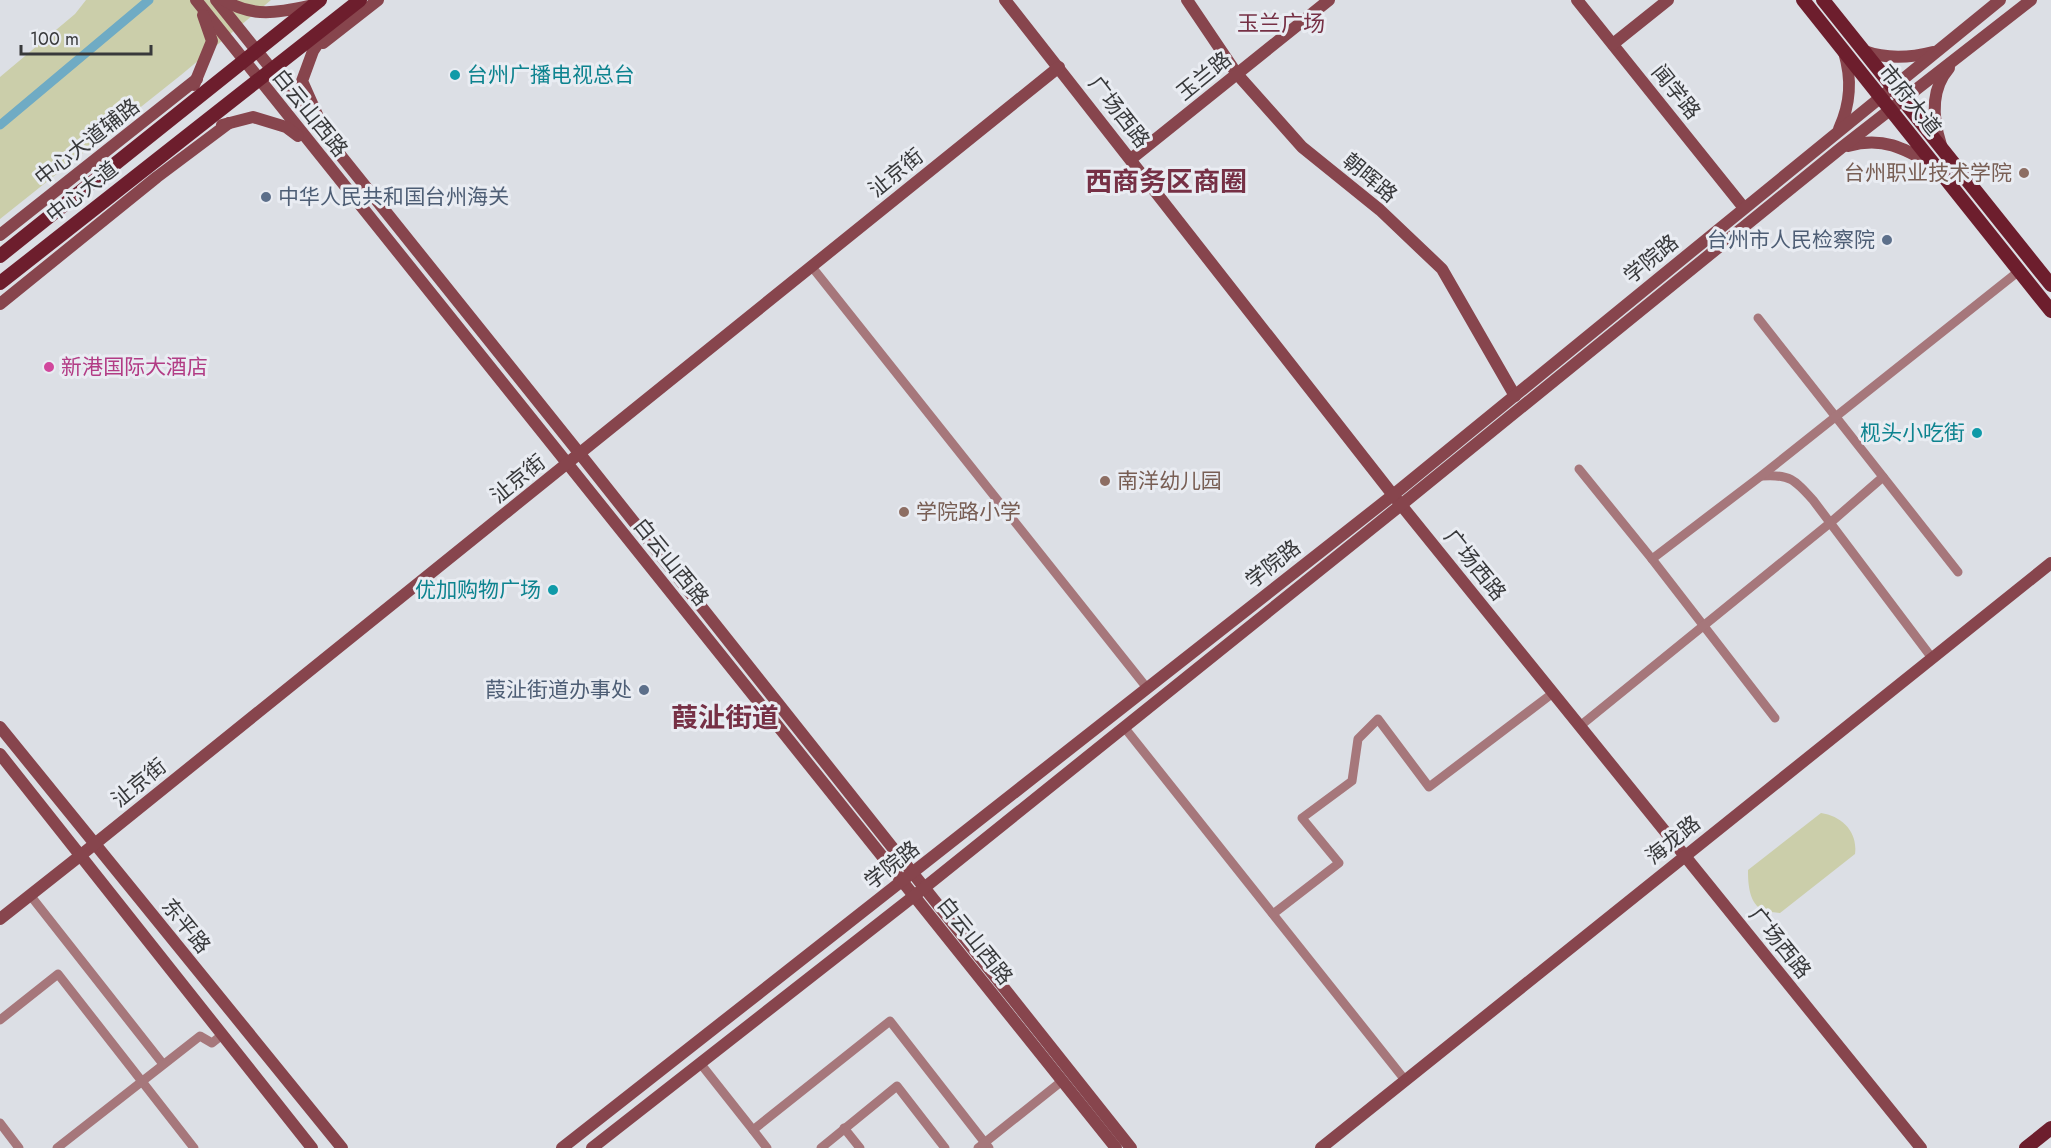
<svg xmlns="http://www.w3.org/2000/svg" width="2051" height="1148" viewBox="0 0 2051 1148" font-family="Jost,'Noto Sans SC',sans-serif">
<rect width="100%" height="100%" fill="#dcdfe5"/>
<g fill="#cbceaa">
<path d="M86 0H271L181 75 0 219V77L75 14Z"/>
<path d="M1821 813C1842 816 1858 832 1855 854L1780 913C1775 912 1768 913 1764 911 1749 904 1748 884 1748 870Z"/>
</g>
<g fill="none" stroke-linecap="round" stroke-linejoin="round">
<path stroke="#6fabc4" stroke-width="9" d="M0 125 149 0"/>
<g stroke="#a6777b" stroke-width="9">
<path d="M812 267 1147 688"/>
<path d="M1758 318 1958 572"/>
<path d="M1579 469 1652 559 1775 718"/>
<path d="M1762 476C1790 474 1795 480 1813 500L1932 658"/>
<path d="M1652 559 1761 476 2019 271"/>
<path d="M1580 726 1830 523 1883 477"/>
<path d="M1124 727 1405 1080"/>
<path d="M30 895 163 1064"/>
<path d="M1273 914 1339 863 1302 818 1352 781 1358 739 1378 719 1429 787 1553 693"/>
<path d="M0 1020 58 974 194 1148"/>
<path d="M700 1063 753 1130 890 1021 989 1148"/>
<path d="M0 1123 19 1148"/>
<path d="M844 1128 860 1148"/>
<path d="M753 1130 767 1148"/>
<path d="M57 1148 200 1036 212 1043 222 1035"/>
<path d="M821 1148 897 1086 945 1148"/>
<path d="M978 1148 1062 1081"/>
</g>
<g stroke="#87454d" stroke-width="12">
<path d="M196 0 1116 1148"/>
<path d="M216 0 580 454 1131 1148"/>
<path d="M224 0C254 19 281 12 314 5"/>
<path d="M1005 0 1393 495 1921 1148"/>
<path d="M1187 0 1237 74 1302 147 1380 210 1442 269 1515 396"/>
<path d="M1577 0 1744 208"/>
<path d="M323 43 378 0"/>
<path d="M1613 44 1668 0"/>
<path d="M1864 51C1886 59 1910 58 1933 52"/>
<path d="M194 85 212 41 203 15"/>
<path d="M222 125 253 117 286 127 298 136"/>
<path d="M322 126 302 81 313 51 328 28"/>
<path d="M1839 129C1851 103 1852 79 1844 52"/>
<path d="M1941 145C1933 120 1930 90 1949 68"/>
<path d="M1848 146C1882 136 1904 148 1933 165"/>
<path d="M1131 159 1329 0"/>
<path d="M0 235 197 79"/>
<path d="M0 304 157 177 229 123"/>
<path d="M0 727 342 1148"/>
<path d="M0 754 312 1148"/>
<path d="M0 919 81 855 1059 67"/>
<path d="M562 1148 1393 495 2000 0"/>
<path d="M592 1148 914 896 1401 505 1841 148 2031 0"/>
<path d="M1321 1148 2051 563"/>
</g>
<g stroke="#6d1e2d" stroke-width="14">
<path d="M1803 0 2051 311"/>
<path d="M1823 0 2051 285"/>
<path d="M0 256 320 0"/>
<path d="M0 283 360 0"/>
<path d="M2026 1148 2051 1128"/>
</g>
</g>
<g fill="#0f9aa8" stroke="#e9ecf2" stroke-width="2">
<circle cx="455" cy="75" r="6"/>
<circle cx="1977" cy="433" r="6"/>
<circle cx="553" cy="590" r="6"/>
</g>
<g fill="#8d6e63" stroke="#e9ecf2" stroke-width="2">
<circle cx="2024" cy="173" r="6"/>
<circle cx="1105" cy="481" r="6"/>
<circle cx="904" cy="512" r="6"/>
</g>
<g fill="#5c6f8a" stroke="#e9ecf2" stroke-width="2">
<circle cx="266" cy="197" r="6"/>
<circle cx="1887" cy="240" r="6"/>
<circle cx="644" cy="690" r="6"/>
</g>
<circle fill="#d1479c" stroke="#e9ecf2" stroke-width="2" cx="49" cy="367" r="6"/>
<g text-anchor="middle" stroke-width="6" stroke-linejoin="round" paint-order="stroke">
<g font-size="21" fill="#0d838f" stroke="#e9ecf2" text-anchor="end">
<text x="467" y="82" text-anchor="start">台州广播电视总台</text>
<text x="1965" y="440">枧头小吃街</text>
<text x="541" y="597">优加购物广场</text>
</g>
<g font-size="21" fill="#38393b" stroke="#e9ecf2">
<text transform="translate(1204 76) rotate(-39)" y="7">玉兰路</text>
<text transform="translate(1676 92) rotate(51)" y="7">闻学路</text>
<text transform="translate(1910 100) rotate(51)" y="7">市府大道</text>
<text transform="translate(1119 112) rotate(52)" y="7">广场西路</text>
<text transform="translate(310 113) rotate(51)" y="7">白云山西路</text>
<text transform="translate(87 142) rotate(-38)" y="7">中心大道辅路</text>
<text transform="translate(896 173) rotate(-39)" y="7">沚京街</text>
<text transform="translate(1370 178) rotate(40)" y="7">朝晖路</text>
<text transform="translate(82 192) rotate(-38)" y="7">中心大道</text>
<text transform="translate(1651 259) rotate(-39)" y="7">学院路</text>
<text transform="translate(518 479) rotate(-39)" y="7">沚京街</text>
<text transform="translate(671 562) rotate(51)" y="7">白云山西路</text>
<text transform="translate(1273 564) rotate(-38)" y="7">学院路</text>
<text transform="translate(1475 565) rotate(51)" y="7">广场西路</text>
<text transform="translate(139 783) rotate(-39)" y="7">沚京街</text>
<text transform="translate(1673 840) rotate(-39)" y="7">海龙路</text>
<text transform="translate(892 865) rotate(-38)" y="7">学院路</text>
<text transform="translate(186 926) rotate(51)" y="7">东平路</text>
<text transform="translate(975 941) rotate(51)" y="7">白云山西路</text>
<text transform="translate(1780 943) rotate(51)" y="7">广场西路</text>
</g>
<g font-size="21" fill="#785e54" stroke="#e9ecf2" text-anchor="start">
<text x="2012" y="180" text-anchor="end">台州职业技术学院</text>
<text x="1117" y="488">南洋幼儿园</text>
<text x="916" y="519">学院路小学</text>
</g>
<g font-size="21" fill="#4e5e75" stroke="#e9ecf2" text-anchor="end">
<text x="278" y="204" text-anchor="start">中华人民共和国台州海关</text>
<text x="1875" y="247">台州市人民检察院</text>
<text x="632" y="697">葭沚街道办事处</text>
</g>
<g font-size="21" fill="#b23c85" stroke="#e9ecf2" text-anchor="start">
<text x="61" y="374">新港国际大酒店</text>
</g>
<g font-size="22" fill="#763045" stroke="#e9ecf2">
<text x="1281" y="31">玉兰广场</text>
</g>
<g font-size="27" font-weight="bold" fill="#763045" stroke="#e9ecf2">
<text x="1166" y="191">西商务区商圈</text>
<text x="725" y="727">葭沚街道</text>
</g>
</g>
<path d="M21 45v9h130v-9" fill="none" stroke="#38393b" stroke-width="3"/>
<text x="30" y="45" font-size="18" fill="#38393b" stroke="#e9ecf2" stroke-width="4.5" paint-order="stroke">100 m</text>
</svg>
